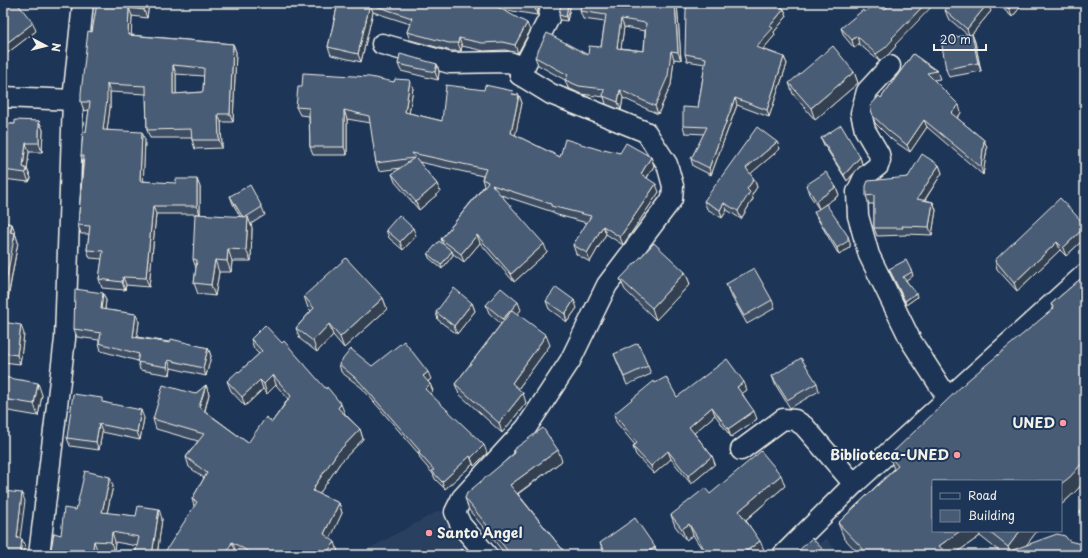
<svg xmlns="http://www.w3.org/2000/svg" width="1088" height="558" viewBox="0 0 1088 558" font-family="'Playpen Sans',sans-serif">
<rect width="100%" height="100%" fill="#1d3557"/>
<filter id="ink" filterUnits="userSpaceOnUse"><feTurbulence type="fractalNoise" baseFrequency=".025" numOctaves="2"/><feDisplacementMap in="SourceGraphic" scale="8" xChannelSelector="R" yChannelSelector="G"/><feConvolveMatrix kernelMatrix="1 2 1 2 8 2 1 2 1" color-interpolation-filters="sRGB"/></filter>
<g filter="url(#ink)">
<g fill="#2a4060">
<path d="M440 510 477 555H357Z"/>
<path d="M826 538 840 555H808Z"/>
</g>
<g fill="none" stroke-linecap="round" stroke-linejoin="round">
<defs>
<g id="minor">
<path d="M382 44 450 63 509 62 520 66V75L551 94 646 132 667 164 673 186 672 199 607 285 570 361 526 428 462 498 455 512 461 525 487 555"/>
<path d="M890 66 867 91 861 113 865 130 879 154 880 160 878 166 864 177 857 192 858 216 869 255 911 341 949 400"/>
<path d="M520 75 549 18 551 3"/>
<path d="M3 97 73 100"/>
<path d="M741 450 783 419 795 420 804 426 854 484"/>
<path d="M39 555 65 339 73 100 83 3"/>
<path d="M783 555 854 484 1085 274"/>
</g>
</defs>
<use href="#minor" stroke="#f4f1e8" stroke-width="23"/>
<use href="#minor" stroke="#1d3557" stroke-width="20"/>
</g>
<g fill="#3e4e64" stroke="#f4f1e8" fill-rule="evenodd">
<path d="M3 3 36 31 6 54 3 53Z"/>
<path d="M40 3H53V5Z"/>
<path d="M97 3H149L147 18 132 16 131 35 233 44 236 52 233 122H221L222 148 195 149 192 140V138H150L147 130 146 94 110 92V108L107 130 145 140 143 181 200 187V214H156L149 287 126 285 125 290 102 288 99 279 102 259 90 258 87 250 89 234H81L78 225 83 162 81 156 86 132 89 110 84 111 81 102ZM176 74 204 76 203 92 176 94Z"/>
<path d="M338 3H539L537 15 500 9 530 31 518 53 505 50 484 51 462 46 461 51H451L410 40 407 32 410 24 373 12 361 62 331 55 328 47Z"/>
<path d="M677 3 681 60 674 59 671 85 658 114 623 98 621 110 606 104 604 97 581 94 568 88 565 80 538 65 535 57 588 55 601 47 605 22 583 19 580 11ZM624 27 645 31 644 51 621 48Z"/>
<path d="M781 3 779 4 784 9 787 16 774 32 775 35 763 49 784 57 787 64 769 117 737 105 711 175 693 166 691 159 704 134 685 133 683 126 698 108 705 64 687 61 685 54Z"/>
<path d="M997 3H1024L1012 17Z"/>
<path d="M568 4 570 8 567 21 560 20 559 15Z"/>
<path d="M945 10 991 11 972 34 975 42 981 71 949 77 946 69 968 35 948 18Z"/>
<path d="M841 28 895 45 896 46 888 55 879 61 859 44 854 48 844 36Z"/>
<path d="M913 54 937 71 940 79 934 80 961 113 957 118 984 140 987 148 983 175 927 127 910 152 891 139 875 123 873 116 881 98Z"/>
<path d="M398 64H437L439 72 438 80 401 71Z"/>
<path d="M854 72 858 83 815 120 793 94 789 83Z"/>
<path d="M394 82 413 88 409 113 442 121 514 94 519 95 522 103 515 135 560 157 604 151 651 157 654 166 647 178 659 192 623 245 606 234 590 262 576 254 573 245 587 223 554 214 553 212 501 195 547 252 514 282 480 243 464 262 452 253 453 255 442 269 429 258 428 254 443 244 441 239 484 186 482 179 483 176 419 162 437 184 440 192 419 210 395 182 392 174 400 168 379 171 376 163 371 123 347 119V155H313L310 147 309 116 300 115 296 107 302 87Z"/>
<path d="M39 121 43 130 42 152H29L27 169 31 178 29 182 3 179V124H15Z"/>
<path d="M821 138 860 157 862 164 847 181 824 145Z"/>
<path d="M777 142 780 149 750 174 754 179 757 187 752 195 753 199 741 219 727 210 722 218 707 209 704 201Z"/>
<path d="M939 165 942 173 925 200 933 202 936 210 932 235 906 234V235L877 236 874 228V204H869L866 196 908 177Z"/>
<path d="M806 185 836 187 839 195 819 209 809 194Z"/>
<path d="M230 196 262 207 265 215 251 224 252 228 251 261H232L231 272H219L215 296 198 294 194 283 196 268 193 259 240 216 233 204Z"/>
<path d="M814 212 850 242V247L839 255 817 218Z"/>
<path d="M3 222 12 224 18 242 4 322 24 334 20 364 3 362Z"/>
<path d="M1085 225V238L1066 256 1060 250 1017 291 997 269 995 260Z"/>
<path d="M386 230 416 236 403 250 389 238Z"/>
<path d="M889 269 912 272 913 276 906 280 917 297 906 305Z"/>
<path d="M685 272 690 284 656 320 625 290 620 279Z"/>
<path d="M1085 275V481L1075 492 1061 505V481L933 531H1037L1026 545 1069 541 1085 555H1004L980 536 953 555H860L844 538 838 523 894 469 889 456 1053 309 1051 304Z"/>
<path d="M726 284 772 300 775 308 747 324 729 292Z"/>
<path d="M304 296 383 298 387 309 344 348 333 335 317 352 300 339 296 328 311 311 308 308Z"/>
<path d="M106 300 105 310 136 314 139 322 137 337 208 348 211 356 206 376 171 368 170 375 140 370 138 361 101 351 99 343V340L77 337 74 329Z"/>
<path d="M546 301 577 308 567 322 549 309Z"/>
<path d="M472 303 475 311 457 334 438 320 436 312Z"/>
<path d="M486 305 521 310 517 314 550 345 518 389 526 403 502 433 459 394 455 384 501 324 489 313Z"/>
<path d="M251 339 345 414 360 429 363 439 340 463 319 494 339 503 342 513 330 538 338 552 336 555H241L236 552 194 506 192 499 204 478 189 467 186 457 198 441 156 429 153 419 195 394 206 385 209 394 205 411 248 443 272 422 288 399 276 385 267 394 263 389 245 406 231 391 227 381 239 372 259 354 254 349Z"/>
<path d="M614 354 648 366 651 374 627 385Z"/>
<path d="M339 364 372 366 431 379 428 382 430 384 433 391 430 394 487 453 474 466 473 464 445 489 435 479 433 474 421 460 418 453 362 388 341 372Z"/>
<path d="M772 376 817 383 819 391 790 408 775 384Z"/>
<path d="M3 377 42 395 38 416 3 410Z"/>
<path d="M655 383 677 397 747 390 742 393 757 419 731 437 715 415 694 433 712 456 715 464 691 484 671 459 654 474 636 455 633 447 635 445 616 422 614 414Z"/>
<path d="M104 402 144 418 140 440 102 432 99 450 70 446 67 438Z"/>
<path d="M513 450 562 461 518 494 567 555H506L469 510 465 498 514 453Z"/>
<path d="M113 486 107 513 162 519 157 555H135L137 546 115 542 114 552 97 550V555H50L76 510Z"/>
<path d="M785 486 746 520 765 552 705 554 693 535 686 540 675 526 671 515 710 494Z"/>
<path d="M1085 506V524L1080 512Z"/>
<path d="M600 543 655 547 658 555H605Z"/>
</g>
<g fill="#324051" stroke="#f4f1e8">
<path d="M145 3H149L147 18 144 10Z"/>
<path d="M535 3H539L537 15 535 7Z"/>
<path d="M675 3H677L681 60 678 52Z"/>
<path d="M926 3H935L895 45 896 46 888 55 879 61 876 54Z"/>
<path d="M988 3 991 11 972 34 975 42 981 71 967 29Z"/>
<path d="M1014 3H1024L1012 17 1009 9Z"/>
<path d="M370 4 373 12 361 62 358 54Z"/>
<path d="M568 4 570 8 567 21 566 17Z"/>
<path d="M129 8 132 16 131 43 128 35Z"/>
<path d="M784 9 787 16 774 32 775 35 759 54 756 47 770 26Z"/>
<path d="M621 19 624 27 620 56 617 48Z"/>
<path d="M33 23 36 31 6 54 3 46Z"/>
<path d="M527 23 530 31 518 53 515 45Z"/>
<path d="M857 36 859 44 854 48 852 40Z"/>
<path d="M459 38 462 46 461 51 458 43Z"/>
<path d="M233 44 236 52 233 122 230 114Z"/>
<path d="M671 51 674 59 671 85 658 114 655 106Z"/>
<path d="M784 57 787 64 769 117 767 110Z"/>
<path d="M437 64 439 72 438 80 435 72Z"/>
<path d="M173 65 176 74V102L173 94Z"/>
<path d="M854 72 858 83 815 120 811 108Z"/>
<path d="M410 80 413 88 408 121 405 112Z"/>
<path d="M107 84 110 92V108L106 138 103 130Z"/>
<path d="M620 90 623 98 621 110 618 102Z"/>
<path d="M519 95 522 103 514 142 511 133Z"/>
<path d="M735 98 737 105 711 175 709 168Z"/>
<path d="M959 105 961 113 954 121 951 113Z"/>
<path d="M344 110 347 119V155L344 147Z"/>
<path d="M218 114 221 122 222 148 219 140Z"/>
<path d="M924 120 927 127 910 152 907 145Z"/>
<path d="M39 121 43 130 42 152 39 143Z"/>
<path d="M142 132 145 140 143 189 140 181Z"/>
<path d="M984 140 987 148 983 175 981 167Z"/>
<path d="M777 142 780 149 749 175 746 168Z"/>
<path d="M26 143 29 152 27 170V169L31 178 29 182 23 167Z"/>
<path d="M651 157 654 166 644 182 641 174Z"/>
<path d="M860 157 862 164 847 181 844 175Z"/>
<path d="M939 165 942 173 920 207 917 199Z"/>
<path d="M197 179 200 187V214L197 206Z"/>
<path d="M754 179 757 187 752 195 753 199 741 219 738 211 747 189Z"/>
<path d="M437 184 440 192 419 210 416 202Z"/>
<path d="M656 184 659 192 623 245 620 237Z"/>
<path d="M836 187 839 195 819 209 816 201Z"/>
<path d="M933 202 936 210 932 235 929 227Z"/>
<path d="M724 203 727 210 722 218 720 210Z"/>
<path d="M153 206 156 214 149 287 146 278Z"/>
<path d="M248 217 252 228 251 261 246 250Z"/>
<path d="M12 224 15 233 14 239 15 233 18 242 3 325V299Z"/>
<path d="M603 226 606 234 590 262 587 253Z"/>
<path d="M1085 227V238L1066 256 1063 248Z"/>
<path d="M413 228 416 236 403 250 400 242Z"/>
<path d="M477 235 480 243 464 262 461 254Z"/>
<path d="M848 236 850 242V247L839 255 837 248Z"/>
<path d="M1057 242 1060 250 1017 291 1014 283Z"/>
<path d="M544 244 547 252 514 282 511 274Z"/>
<path d="M228 249 232 261 231 272 227 261Z"/>
<path d="M452 251 453 255 442 269 441 265Z"/>
<path d="M215 260 219 272 215 296 211 285Z"/>
<path d="M685 272 690 284 656 320 652 308Z"/>
<path d="M123 277 126 285 125 290 122 282Z"/>
<path d="M103 293 106 300 104 317 101 309Z"/>
<path d="M916 293 917 297 906 305 905 301Z"/>
<path d="M383 298 387 309 344 348 340 337Z"/>
<path d="M574 300 577 308 567 322 565 314Z"/>
<path d="M518 302 521 310 506 328 503 319Z"/>
<path d="M472 303 475 311 457 334 454 326Z"/>
<path d="M136 314 139 322 136 345 133 337Z"/>
<path d="M329 324 333 335 317 352 313 341Z"/>
<path d="M21 325 24 334 20 364 17 355Z"/>
<path d="M546 335 550 345 515 393 512 383Z"/>
<path d="M208 348 211 356 206 376 203 368Z"/>
<path d="M168 360 171 368 170 375 167 367Z"/>
<path d="M428 372 431 379 426 383 423 376Z"/>
<path d="M273 375 276 385 267 394 264 384Z"/>
<path d="M260 380 263 389 245 406 242 397Z"/>
<path d="M744 382 747 390 740 395 737 387Z"/>
<path d="M38 383 42 395 38 416 34 404Z"/>
<path d="M430 384 433 391 428 396 425 389Z"/>
<path d="M206 385 209 394 203 417 199 407Z"/>
<path d="M523 393 526 403 502 433 499 423Z"/>
<path d="M341 404 345 414 341 417 338 408Z"/>
<path d="M712 407 715 415 692 435 689 427Z"/>
<path d="M141 410 144 418 140 440 137 432Z"/>
<path d="M754 411 757 419 731 437 728 429Z"/>
<path d="M99 424 102 432 99 450 96 442Z"/>
<path d="M360 429 363 439 340 463 318 496 313 491 314 487 337 453Z"/>
<path d="M484 445 487 453 474 466 471 458Z"/>
<path d="M558 450 562 461 514 496 510 485Z"/>
<path d="M668 451 671 459 654 474 651 466Z"/>
<path d="M470 456 473 464 445 489 442 482Z"/>
<path d="M712 456 715 464 691 484 688 476Z"/>
<path d="M1085 460V481L1075 492 1061 505V484Z"/>
<path d="M781 475 785 486 743 522 739 511Z"/>
<path d="M110 477 113 486 105 522 102 512Z"/>
<path d="M22 493 25 501 19 546 17 538Z"/>
<path d="M339 503 342 513 328 544 324 534Z"/>
<path d="M159 509 162 519 157 555H152Z"/>
<path d="M689 524 693 535 686 540 682 529Z"/>
<path d="M960 531H978L980 536 953 555H942L939 546Z"/>
<path d="M1020 531H1037L1019 555 1010 551 1012 555H1011L1008 547Z"/>
<path d="M112 532 115 542 114 552 111 542Z"/>
<path d="M22 539 25 547 24 555H20Z"/>
<path d="M94 541 97 550V555H92Z"/>
<path d="M760 541 765 552 761 555H741Z"/>
<path d="M232 542 236 552 235 555H226Z"/>
<path d="M335 542 338 552 336 555H325Z"/>
<path d="M655 547 658 555H644Z"/>
</g>
<g fill="#485b74" stroke="#f4f1e8" fill-rule="evenodd">
<path d="M3 3H17L33 23 3 46Z"/>
<path d="M97 3H145L144 10 129 8 128 35 233 44 230 114H218L219 140H192L191 129 147 130 146 86 107 84V99L103 130 142 132 140 181 176 183V179H197V206H153L146 278 123 277 122 282 99 279 103 251 87 250 90 226 78 225 84 156H81L83 132H86L90 102H81V93L88 31 92 32ZM173 65 204 68 203 92 173 94Z"/>
<path d="M338 3H490L527 23 515 45 502 42 482 43 459 38 458 43H449L407 32 412 18 370 4 358 54 328 47Z"/>
<path d="M511 3H535V7Z"/>
<path d="M561 3 568 4 566 17 559 15Z"/>
<path d="M581 3H675L678 52 671 51 668 76 655 106 620 90 618 102 603 96 604 89 579 86 565 80 568 75 535 57 547 33 588 55 589 46 601 47 606 15 580 11ZM621 19 646 23 644 51 617 48Z"/>
<path d="M688 3H777L784 9 770 26 773 28 756 47 784 57 767 110 735 98 709 168 691 159 707 127 683 126V107L698 108 706 58 685 54 686 10Z"/>
<path d="M879 3 884 10 891 3H926L892 38 893 39 885 48 876 54 857 36 852 40 841 28 863 10 864 12Z"/>
<path d="M950 3H988L967 29 945 10Z"/>
<path d="M1003 3H1014L1009 9Z"/>
<path d="M972 34 978 63 946 69 941 40Z"/>
<path d="M833 46 854 72 811 108 789 83Z"/>
<path d="M400 54 437 64 435 72 398 64Z"/>
<path d="M913 54 937 71 927 73 959 105 951 113 984 140 981 167 924 120 907 145 889 131 873 116 870 106 879 96 881 98Z"/>
<path d="M303 73 370 77 394 82 395 79 410 80 405 112 442 121 446 85 484 90 485 85 513 91 512 94 519 95 511 133 560 157 565 139 604 151V149L620 153 626 143 651 157 641 174 656 184 620 237 603 226 587 253 573 245 591 216 551 206V204L492 185 544 244 511 274 477 235 461 254 441 239 488 182 482 179 486 169 412 153 437 184 416 202 392 174 414 158 376 163 369 116 344 110V147H310L309 108 296 107 298 87H302Z"/>
<path d="M15 120 39 121V143H26L23 167 27 169 26 173 3 170V124H15Z"/>
<path d="M841 125 860 157 844 175 821 138Z"/>
<path d="M757 127 777 142 746 168 754 179 747 189 750 192 738 211 724 203 720 210 704 201Z"/>
<path d="M922 154 939 165 917 199 933 202 929 227 902 226 903 228H874V195L866 196V186L868 181 908 177Z"/>
<path d="M826 172 836 187 816 201 806 185Z"/>
<path d="M250 185 262 207 246 217 242 216 230 196Z"/>
<path d="M1060 198 1085 225V227L1063 248 1057 242 1014 283 995 260Z"/>
<path d="M826 204 848 236V241L837 248 814 212Z"/>
<path d="M195 214 248 217 246 250 228 249 227 261 215 260 211 285 194 283 197 260 193 259Z"/>
<path d="M399 215 413 228 400 242 386 230Z"/>
<path d="M3 222 12 224 10 232 15 233 3 299Z"/>
<path d="M439 241 452 251 441 265 428 254Z"/>
<path d="M654 243 685 272 652 308 620 279Z"/>
<path d="M346 258 383 298 340 337 329 324 313 341 296 328 314 308 304 296Z"/>
<path d="M906 260 912 272 903 277 916 293 905 301 889 269Z"/>
<path d="M754 268 772 300 744 316 726 284Z"/>
<path d="M1085 275V460L1070 477 1061 484V481H933V531H960L939 546 949 555H863L866 552 838 523 898 466 889 456 967 381 1054 308 1051 304Z"/>
<path d="M556 287 574 300 565 314 546 301Z"/>
<path d="M454 288 472 303 454 326 436 312Z"/>
<path d="M501 288 518 302 503 319 486 305Z"/>
<path d="M75 289 103 293 101 309 136 314 133 337 170 343 171 339 208 348 203 368 168 360 167 367 137 362 139 354 99 343 101 333 74 329Z"/>
<path d="M512 310 546 335 512 383 523 393 499 423 455 384Z"/>
<path d="M3 322 21 325 17 355 3 353Z"/>
<path d="M265 325 282 343 284 341 326 389 327 387 341 404 338 408 360 429 337 453 314 487 315 488 313 491 339 503 324 534 335 542 325 555H254L232 542 226 555H163L197 502 192 499 207 473 186 457 204 434 153 419 163 385 195 394 206 385 199 407 248 443 266 417 272 422 291 396 273 375 264 384 260 380 242 397 227 381 238 371 239 372 262 351 251 339Z"/>
<path d="M404 341 428 372 423 376 430 384 425 389 484 445 471 458 470 456 442 482 432 471 434 470 418 452 420 451 359 381 339 364 351 349 372 366Z"/>
<path d="M638 343 648 366 624 377 614 354Z"/>
<path d="M801 358 817 383 787 400 772 376Z"/>
<path d="M727 359 744 382 737 387 754 411 728 429 712 407 689 427 712 456 688 476 668 451 651 466 633 447 637 443 614 414 654 381 655 383 666 377 677 397Z"/>
<path d="M3 377 38 383 34 404 3 399Z"/>
<path d="M73 394 102 398V402L141 410 137 432 99 424 96 442 67 438Z"/>
<path d="M543 428 558 450 510 485 567 555H511L465 498 467 493 515 453 513 450Z"/>
<path d="M761 451 781 475 739 511 760 541 741 555H703L706 552 689 524 682 529 671 515 705 488 710 494Z"/>
<path d="M85 471 110 477 102 512 136 516 138 506 159 509 152 555H135L139 537 112 532 111 542 94 541 92 555H50L54 533 61 535 64 508 76 510Z"/>
<path d="M3 491 22 493 17 538 22 539 20 555H3Z"/>
<path d="M1085 506V516L1080 512Z"/>
<path d="M635 518 655 547 644 555H608L600 543Z"/>
<path d="M988 531H1020L1008 547Z"/>
<path d="M1057 534 1065 536 1069 541 1081 544 1085 543V555H1015L1010 551Z"/>
<path d="M812 538 828 555H794Z"/>
<path d="M462 549 467 555H455Z"/>
</g>
</g>
<g fill="#ff9aa2" stroke="#1d3557" stroke-width="1.5">
<circle cx="1063" cy="423" r="4"/>
<circle cx="957" cy="455" r="4"/>
<circle cx="429" cy="533" r="4"/>
</g>
<g text-anchor="middle" stroke-width="4" stroke-linejoin="round" paint-order="stroke">
<g font-size="14" font-weight="bold" fill="#f4f1e8" stroke="#1d3557" text-anchor="end">
<text x="1055" y="428">UNED</text>
<text x="949" y="460">Biblioteca-UNED</text>
<text x="437" y="538" text-anchor="start">Santo Angel</text>
</g>
</g>
<rect width="1088" height="558" fill="none" stroke="#1d3557" stroke-width="16"/>
<rect x="8" y="8" width="1072" height="542" fill="none" stroke="#f4f1e8" stroke-width="1.5" filter="url(#ink)"/>
<rect x="932" y="480" width="130" height="52" fill="#1d3557" stroke="#738091"/>
<rect x="940" y="493" width="20" height="6" fill="#1d3557" stroke="#738091"/>
<text x="968" y="500" font-size="12" fill="#f4f1e8">Road</text>
<rect x="940" y="510" width="20" height="12" fill="#485b74" stroke="#738091"/>
<text x="968" y="520" font-size="12" fill="#f4f1e8">Building</text>
<g transform="translate(46 46) rotate(97)" stroke="#1d3557" stroke-width="3" paint-order="stroke">
<path d="M0-3L7 15L0 10L-7 15Z" fill="#f4f1e8"/>
<text y="-6" font-size="11" font-weight="bold" text-anchor="middle" fill="#f4f1e8">N</text>
</g>
<path d="M934 44v6h52v-6" fill="none" stroke="#f4f1e8" stroke-width="2"/>
<text x="940" y="44" font-size="12" fill="#f4f1e8" stroke="#1d3557" stroke-width="3" paint-order="stroke">20 m</text>
</svg>
